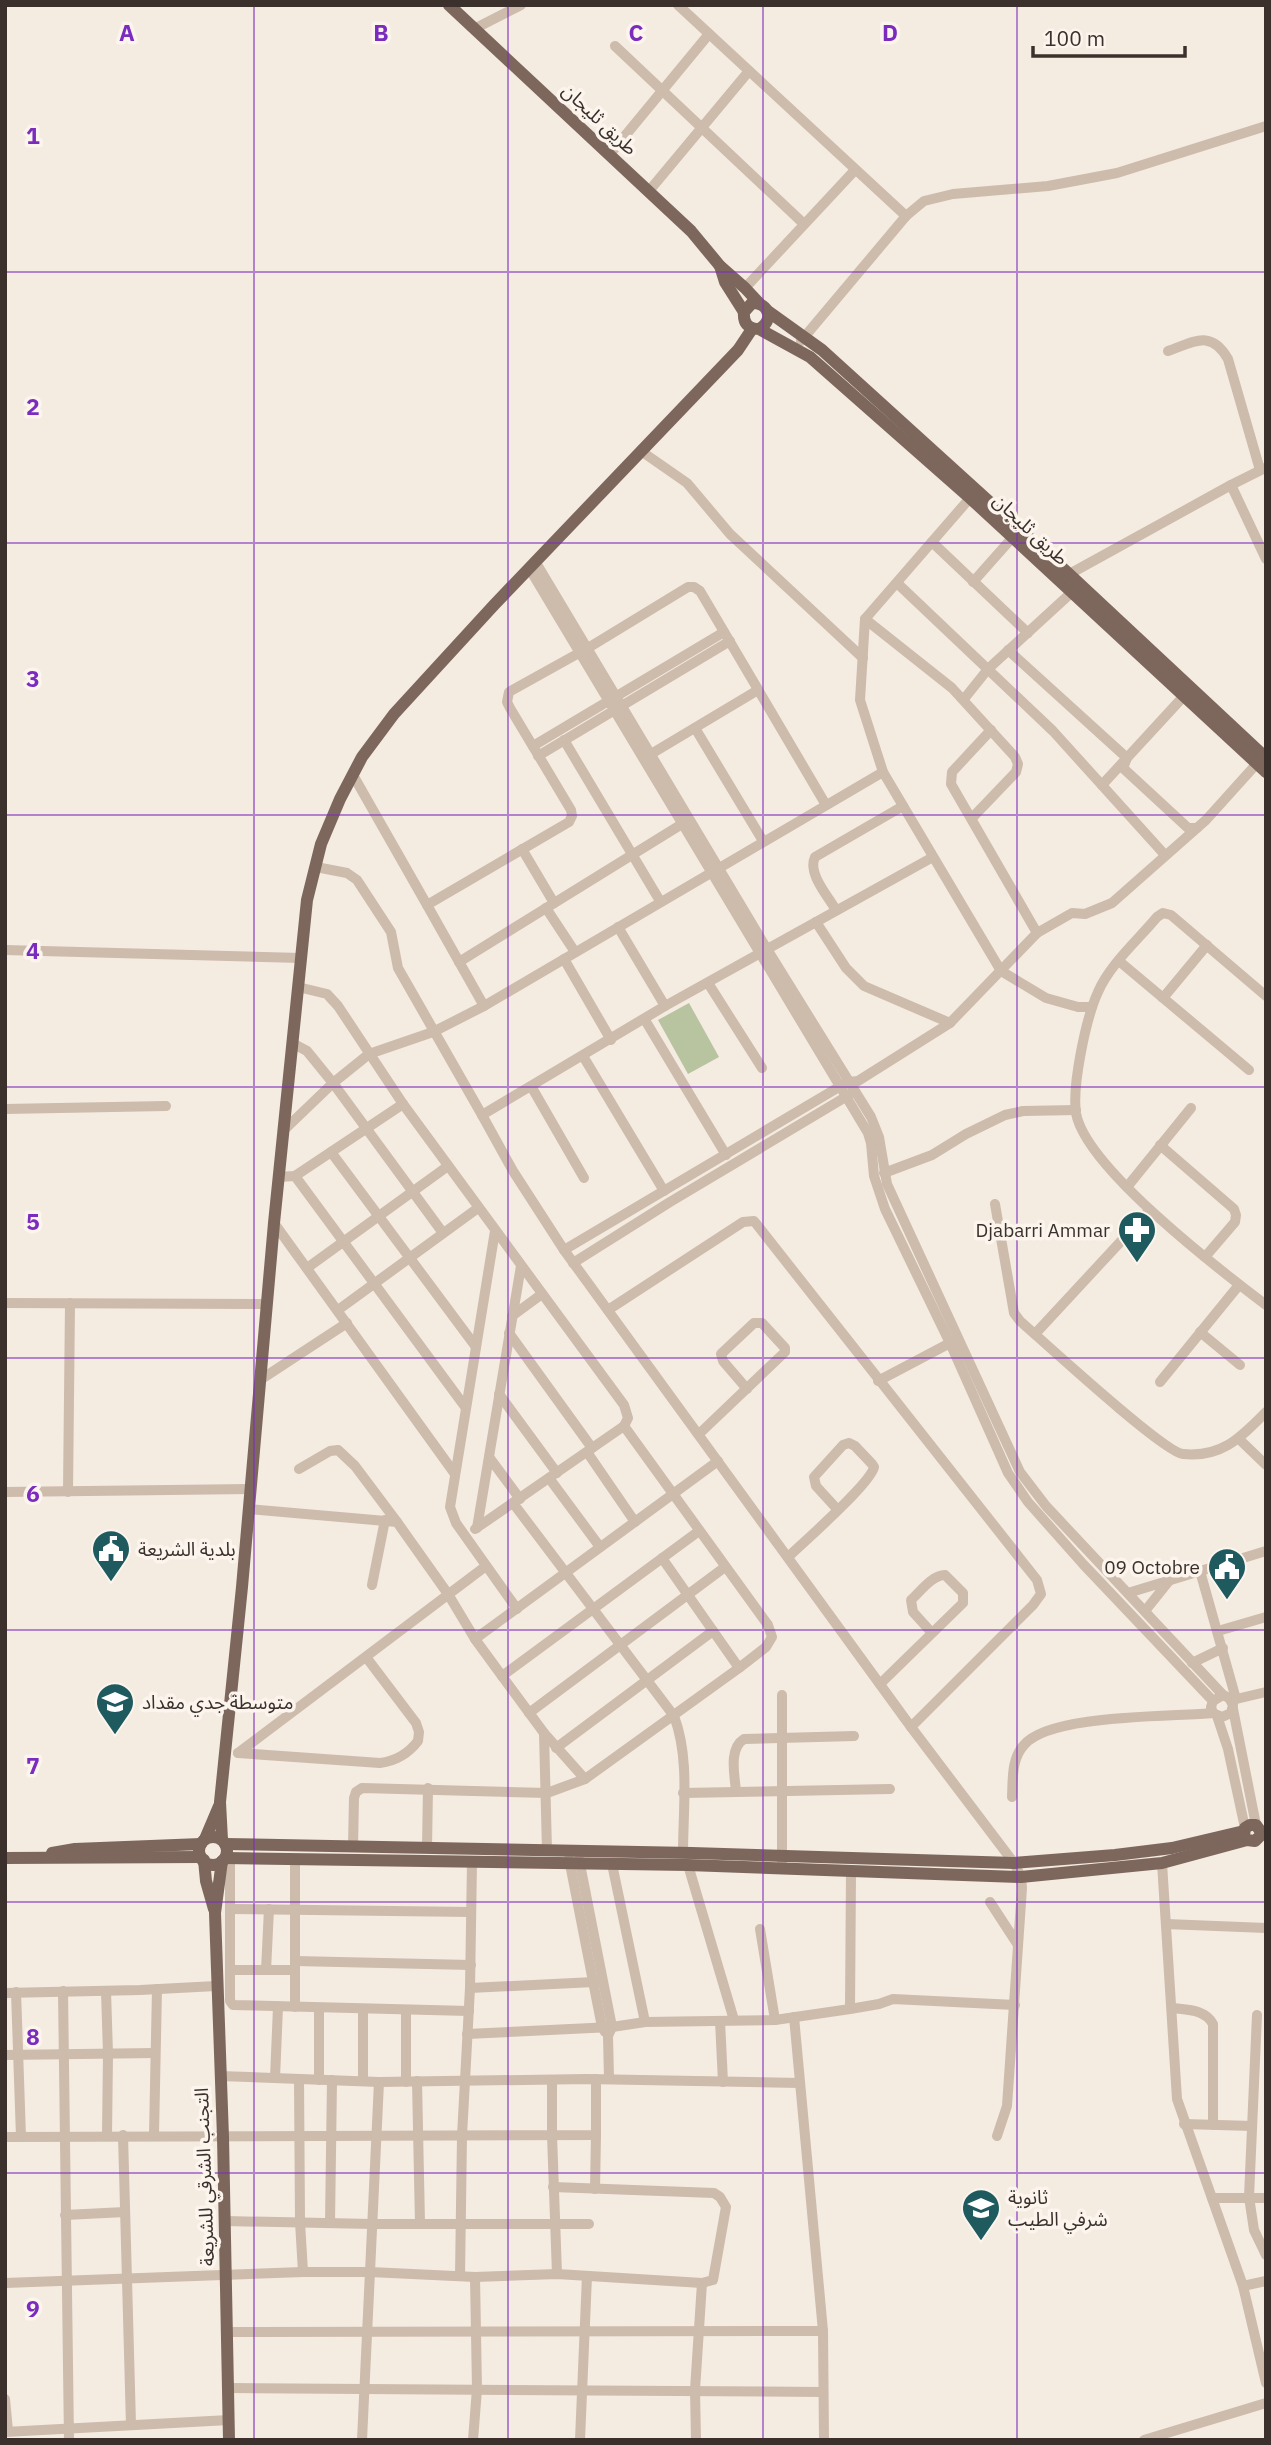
<svg xmlns="http://www.w3.org/2000/svg" width="1271" height="2445" viewBox="0 0 1271 2445" font-family="'IBM Plex Sans','Noto Sans Arabic',sans-serif">
<rect width="100%" height="100%" fill="#f4ebe1"/>
<path fill="#b8c4a0" d="M689 1003 719 1057 688 1074 658 1020Z"/>
<g fill="none" stroke-linecap="round" stroke-linejoin="round">
<g stroke="#cdbbac" stroke-width="10">
<path d="M678 5 906 216"/>
<path d="M474 29 521 5"/>
<path d="M615 46 804 224"/>
<path d="M610 154 709 34"/>
<path d="M649 191 749 71"/>
<path d="M745 288 855 170"/>
<path d="M801 341 906 216 924 201 953 194 1048 186 1117 173 1266 126"/>
<path d="M1168 351C1194 342 1211 329 1228 359L1260 470"/>
<path d="M641 451 687 483 730 534 863 658"/>
<path d="M1231 485 1265 468"/>
<path d="M970 498 865 619 952 688 1015 757 1018 764 1016 772 972 818"/>
<path d="M932 542 1028 633"/>
<path d="M535 561 767 949 871 1117 879 1137 887 1184 1020 1472 1046 1506 1223 1695"/>
<path d="M529 568 868 1133 871 1143 874 1176 885 1209 950 1343 1008 1473 1028 1502 1083 1564 1213 1701 1211 1707 1213 1713 1222 1717 1231 1713 1233 1705 1229 1698 1223 1695 1213 1701"/>
<path d="M1064 577 1231 485 1266 559"/>
<path d="M973 582 1012 538"/>
<path d="M897 583 1053 731 1165 855"/>
<path d="M865 619 860 700 883 772"/>
<path d="M1008 650 1127 758 1123 768 1188 828H1197"/>
<path d="M964 699 988 669 1071 593"/>
<path d="M695 728 763 841"/>
<path d="M564 740 660 901"/>
<path d="M533 746 724 632"/>
<path d="M651 754 758 690"/>
<path d="M538 756 730 641"/>
<path d="M353 775 427 905"/>
<path d="M1102 785 1183 697"/>
<path d="M826 805 700 591 694 587H688L588 648 509 692 507 702 510 708 571 810 572 816 569 822 427 905 484 1006 883 772 1001 971 1046 998 1078 1007H1092"/>
<path d="M522 849 554 903"/>
<path d="M933 857 665 1006 482 1115 513 1171 564 1250 911 1727 1014 1863 1021 1877 1022 1888 1007 2106 997 2136"/>
<path d="M316 867 347 873 357 880 391 932 398 968 482 1115"/>
<path d="M546 908 575 952"/>
<path d="M836 910C828 896 807 873 815 857L903 806"/>
<path d="M816 922 846 968 864 986 950 1023"/>
<path d="M618 927 665 1006"/>
<path d="M1037 933 1072 913 1085 914 1112 903 1206 820 1261 759"/>
<path d="M5 950 301 958"/>
<path d="M564 959 611 1040"/>
<path d="M1119 961 1249 1070"/>
<path d="M459 962 682 824"/>
<path d="M708 983 762 1068"/>
<path d="M298 987 327 994 338 1006 403 1104 624 1405 628 1418 624 1426 768 1625 772 1637 766 1647 739 1668 585 1779 547 1793 362 1788 356 1792 354 1798 353 1847"/>
<path d="M1266 996 1171 915 1163 913 1157 917C1138 940 1110 964 1098 992 1086 1018 1072 1085 1076 1113 1085 1167 1221 1271 1266 1305"/>
<path d="M1163 998 1207 945"/>
<path d="M645 1020 726 1155"/>
<path d="M292 1043 307 1051 333 1083 443 1233"/>
<path d="M583 1056 664 1191"/>
<path d="M531 1086 584 1178"/>
<path d="M5 1109 166 1106"/>
<path d="M283 1131 333 1083 369 1054 433 1032 484 1006"/>
<path d="M1160 1145 1234 1209 1236 1215 1235 1222 1205 1257"/>
<path d="M331 1152 476 1347"/>
<path d="M884 1173 932 1155 966 1134 1005 1115 1023 1111 1076 1110"/>
<path d="M295 1176 466 1408"/>
<path d="M278 1177 295 1176 403 1104"/>
<path d="M1127 1187 1191 1108"/>
<path d="M995 1204 1014 1313 1020 1321C1043 1341 1163 1452 1183 1454 1222 1458 1241 1437 1266 1412"/>
<path d="M274 1223 455 1474"/>
<path d="M495 1231 450 1507 456 1523 517 1609"/>
<path d="M564 1250 839 1087 849 1082 858 1081 950 1023 1037 933 951 784 952 772 991 730"/>
<path d="M573 1263 670 1202 849 1095"/>
<path d="M307 1268 448 1166"/>
<path d="M5 1303 266 1304"/>
<path d="M338 1310 478 1208"/>
<path d="M608 1310 743 1222 754 1221 1037 1580 1041 1594 1033 1605 911 1727"/>
<path d="M512 1316 542 1294"/>
<path d="M1200 1332 1240 1365"/>
<path d="M509 1333 592 1448"/>
<path d="M1035 1334 1150 1210"/>
<path d="M260 1380 347 1323"/>
<path d="M878 1381 950 1343"/>
<path d="M1160 1382 1239 1285"/>
<path d="M499 1394 557 1473"/>
<path d="M699 1434 785 1352V1348L762 1323H754L721 1354 723 1361 747 1389"/>
<path d="M1239 1439 1266 1465"/>
<path d="M587 1452 635 1522"/>
<path d="M489 1457 520 1499"/>
<path d="M299 1469 330 1451 338 1450 355 1466 397 1522"/>
<path d="M549 1478 600 1547"/>
<path d="M5 1492 250 1489"/>
<path d="M68 1492 70 1303"/>
<path d="M513 1503 674 1716C690 1758 683 1809 683 1853"/>
<path d="M248 1509 397 1522 448 1594 475 1639 502 1676 544 1733 585 1779"/>
<path d="M477 1528 521 1266"/>
<path d="M475 1529 624 1426"/>
<path d="M788 1557C804 1542 871 1483 874 1467L872 1464 855 1446 849 1443 843 1445 814 1477 816 1486 837 1509"/>
<path d="M662 1558 739 1668"/>
<path d="M1200 1571 1236 1699"/>
<path d="M372 1585 385 1520"/>
<path d="M1128 1593 1266 1551"/>
<path d="M1145 1611 1169 1581"/>
<path d="M1218 1631 1266 1617"/>
<path d="M475 1639 718 1461"/>
<path d="M1192 1663 1223 1648"/>
<path d="M502 1676 699 1531"/>
<path d="M880 1684 963 1603V1593L945 1575C932 1575 920 1592 911 1600L913 1612 932 1633"/>
<path d="M782 1695V1862"/>
<path d="M1232 1700 1266 1692"/>
<path d="M1233 1709 1256 1825"/>
<path d="M529 1713 725 1567"/>
<path d="M1217 1716 1228 1749 1245 1828"/>
<path d="M544 1733 547 1851"/>
<path d="M556 1748 713 1631"/>
<path d="M238 1753 486 1566"/>
<path d="M238 1753 380 1763C396 1761 408 1754 418 1741L419 1732 416 1723 366 1657"/>
<path d="M736 1792C735 1776 728 1749 744 1739L854 1736"/>
<path d="M683 1793 890 1789"/>
<path d="M1012 1797C1013 1780 1011 1759 1024 1745 1049 1714 1171 1717 1213 1713"/>
<path d="M427 1848 428 1788"/>
<path d="M230 1858V2001L233 2005 469 2011"/>
<path d="M569 1859 602 2027 605 2032"/>
<path d="M579 1859 612 2027 608 2036 609 2079"/>
<path d="M1162 1863 1177 2099 1243 2286 1266 2383"/>
<path d="M612 1864 645 2022"/>
<path d="M688 1865 734 2020"/>
<path d="M990 1902 1018 1945"/>
<path d="M230 1909 471 1912"/>
<path d="M1166 1924 1266 1928"/>
<path d="M760 1929 775 2020"/>
<path d="M295 1961 471 1965"/>
<path d="M230 1970H295"/>
<path d="M266 1970 269 1909"/>
<path d="M470 1988 594 1982"/>
<path d="M63 1991 69 2440"/>
<path d="M106 1991 108 2054 107 2135"/>
<path d="M16 1992 21 2137"/>
<path d="M5 1993 140 1990 216 1986"/>
<path d="M295 2007V1859"/>
<path d="M1172 2008C1187 2010 1205 2009 1213 2024V2125"/>
<path d="M850 2009 879 2004 893 1999 1015 2005"/>
<path d="M406 2010V2082"/>
<path d="M1257 2015 1249 2197 1254 2230 1266 2255"/>
<path d="M794 2017 823 2331 824 2440"/>
<path d="M720 2021 723 2082"/>
<path d="M467 2034 612 2027 645 2022 775 2020 850 2009 851 1871"/>
<path d="M5 2055 155 2053"/>
<path d="M220 2076 379 2082 587 2079 800 2083"/>
<path d="M275 2078 278 2007"/>
<path d="M299 2079 300 2222 303 2272"/>
<path d="M319 2080V2008"/>
<path d="M552 2080V2135L557 2274"/>
<path d="M363 2081V2009"/>
<path d="M417 2081 420 2224"/>
<path d="M1184 2124 1252 2126"/>
<path d="M123 2135 131 2425"/>
<path d="M154 2135 157 1989"/>
<path d="M5 2137 596 2135V2079"/>
<path d="M595 2189 596 2135"/>
<path d="M1212 2198H1266"/>
<path d="M65 2215 125 2212"/>
<path d="M225 2221 372 2224H589"/>
<path d="M330 2223 332 2080"/>
<path d="M460 2276 462 2136 470 1988 472 1862"/>
<path d="M5 2283 303 2272H370L475 2277 557 2274 702 2283 713 2280 726 2207 720 2197 714 2193 553 2187"/>
<path d="M1243 2286 1266 2281"/>
<path d="M226 2332 823 2331"/>
<path d="M228 2388 823 2392"/>
<path d="M5 2399 8 2431"/>
<path d="M5 2432 229 2420"/>
<path d="M362 2440 379 2082"/>
<path d="M473 2440 477 2389 475 2277"/>
<path d="M580 2440 587 2276"/>
<path d="M696 2440 695 2390 702 2283"/>
<path d="M1144 2440 1266 2403"/>
</g>
<g stroke="#7d675c" stroke-width="12">
<path d="M449 5 691 231 720 266 745 288 759 303"/>
<path d="M720 266 725 282 744 312"/>
<path d="M769 312 822 350 1069 574 1266 758"/>
<path d="M759 329C774 321 770 303 752 303L744 312C743 323 748 329 759 329L810 357 970 498 1266 772"/>
<circle cx="213" cy="1851" r="14"/>
<path d="M205 1839 219 1806"/>
<path d="M222 1840 220 1802 242 1587 274 1223 307 900 321 844 340 799 362 757 394 714 494 605 738 350 752 329"/>
<path d="M225 1844 692 1853 1014 1863 1115 1855 1172 1848 1244 1831"/>
<path d="M52 1853 75 1849 201 1844"/>
<path d="M5 1858 201 1857"/>
<path d="M225 1858 688 1865 1021 1877 1162 1863 1247 1840 1255 1841 1260 1836 1261 1832 1256 1825H1250L1245 1828 1244 1836 1247 1840"/>
<path d="M204 1860 206 1881 214 1909"/>
<path d="M222 1861 215 1913 223 2137 229 2440"/>
</g>
</g>
<path fill="none" stroke="#7b2cbf" stroke-width="2" stroke-opacity="0.55" d="M254 5V2440M508 5V2440M763 5V2440M1017 5V2440M5 272H1266M5 543H1266M5 815H1266M5 1087H1266M5 1358H1266M5 1630H1266M5 1902H1266M5 2173H1266"/>
<defs>
<symbol id="pharmacy-pin" viewBox="-11 -11 22 30"><path d="M0 17L-7.5 6A9.5 9.5 0 1 1 7.5 6Z" fill="#1f5a5e" stroke="#fbf5ee"/><path d="M-2-6h4v4h4v4h-4v4h-4v-4h-4v-4h4Z" fill="#fff"/></symbol>
<symbol id="civic-pin" viewBox="-11 -11 22 30"><path d="M0 17L-7.5 6A9.5 9.5 0 1 1 7.5 6Z" fill="#1f5a5e" stroke="#fbf5ee"/><path d="M-.6-6.5H3V-4.5H.6V-3L4-1V1h2V6H-6V1h2V-1L-.6-3ZM-1.2 2.5V6h2.4V2.5Z" fill="#fff"/></symbol>
<symbol id="school-pin" viewBox="-11 -11 22 30"><path d="M0 17L-7.5 6A9.5 9.5 0 1 1 7.5 6Z" fill="#1f5a5e" stroke="#fbf5ee"/><path d="M0-5L7-2L0 1L-7-2ZM-4 1L0 2.5L4 1V4Q0 6-4 4Z" fill="#fff"/></symbol>
</defs>
<g fill-rule="evenodd">
<use href="#pharmacy-pin" x="1115" y="1208" width="44" height="60"/>
<use href="#civic-pin" x="89" y="1527" width="44" height="60"/>
<use href="#civic-pin" x="1205" y="1545" width="44" height="60"/>
<use href="#school-pin" x="93" y="1680" width="44" height="60"/>
<use href="#school-pin" x="959" y="2186" width="44" height="60"/>
</g>
<g text-anchor="middle" stroke-width="7" stroke-linejoin="round" paint-order="stroke">
<g font-size="19" fill="#3b302b" stroke="#fbf5ee">
<text transform="translate(600 119) rotate(43)" y="7">طريق ثليجان</text>
<text transform="translate(1031 529) rotate(43)" y="7">طريق ثليجان</text>
<text transform="translate(204 2177) rotate(-92)" y="7">التجنب الشرقي للشريعة</text>
</g>
<g font-size="19" fill="#3b302b" stroke="#fbf5ee" text-anchor="start">
<text x="1110" y="1237" text-anchor="end">Djabarri Ammar</text>
<text x="138" y="1556">بلدية الشريعة</text>
<text x="1200" y="1574" text-anchor="end">09 Octobre</text>
<text x="142" y="1709">متوسطة جدي مقداد</text>
<text x="1008" y="2204">ثانوية<tspan x="1008" dy="22">شرفي الطيب</tspan></text>
</g>
</g>
<g font-size="23" text-anchor="middle" font-weight="bold" fill="#7b2cbf" stroke="#fbf5ee" stroke-width="7" stroke-linejoin="round" paint-order="stroke">
<text x="127" y="41">A</text>
<text x="381" y="41">B</text>
<text x="636" y="41">C</text>
<text x="890" y="41">D</text>
<text x="33" y="144">1</text>
<text x="33" y="415">2</text>
<text x="33" y="687">3</text>
<text x="33" y="959">4</text>
<text x="33" y="1230">5</text>
<text x="33" y="1502">6</text>
<text x="33" y="1774">7</text>
<text x="33" y="2045">8</text>
<text x="33" y="2317">9</text>
</g>
<rect width="1271" height="2445" fill="none" stroke="#3b302b" stroke-width="14"/>
<path d="M1033 46v10h152v-10" fill="none" stroke="#3b302b" stroke-width="3.5"/>
<text x="1044" y="46" font-size="21" fill="#3b302b" stroke="#fbf5ee" stroke-width="5" paint-order="stroke">100 m</text>
</svg>
